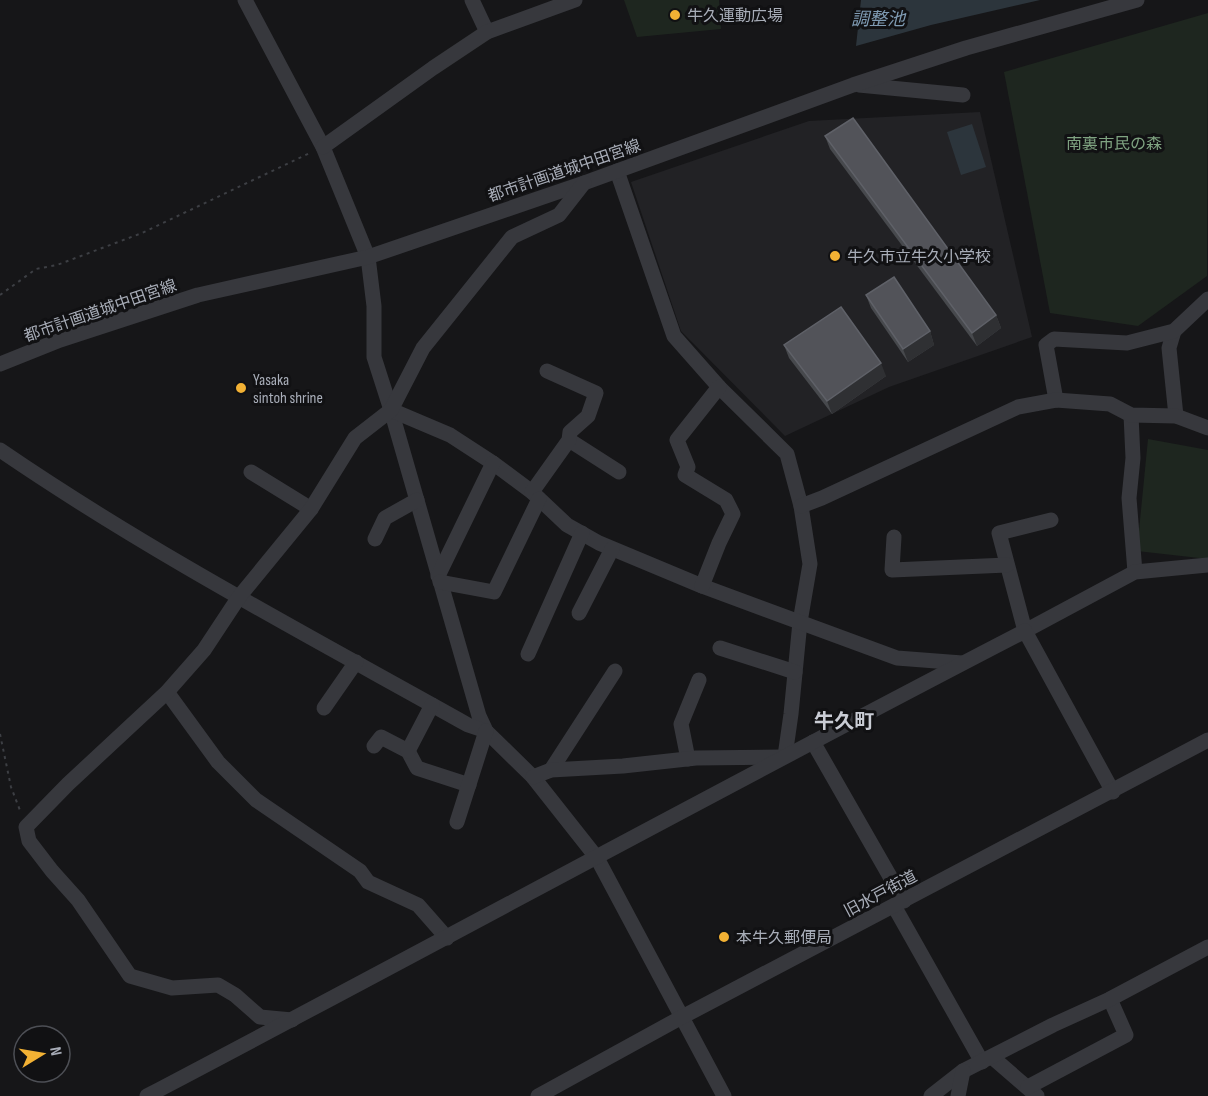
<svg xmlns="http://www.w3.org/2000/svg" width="1208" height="1096" viewBox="0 0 1208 1096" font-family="'Sofia Sans Condensed','Noto Sans JP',sans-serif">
<rect width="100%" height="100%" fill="#161618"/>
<path fill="#222225" d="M980 112 1032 337 889 387 785 436 681 331 631 182 809 121Z"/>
<g fill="#1e261f">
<path d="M624 0H719L721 29 637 37Z"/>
<path d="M1208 13 1207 276 1138 326 1050 313 1004 72Z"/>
<path d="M1148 439 1208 450V559L1137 551Z"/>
</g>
<g fill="#2c353c">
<path d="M861 0H1040L931 25 856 46Z"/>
<path d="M972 124 986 167 961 175 947 132Z"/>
</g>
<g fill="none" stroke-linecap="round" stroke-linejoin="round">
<g stroke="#3d3f44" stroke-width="2" stroke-dasharray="3 4.5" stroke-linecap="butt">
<path d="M0 295 36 269 57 265 142 233 312 152"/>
<path d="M0 734 11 787 21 813"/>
</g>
<g stroke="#37383d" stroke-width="15">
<path d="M245 0 323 147 368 257 374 306V357L391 410 479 716 486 731 533 777 597 858 724 1096"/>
<path d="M472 0 487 32"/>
<path d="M859 85 963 95"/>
<path d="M323 147 433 68 487 32 575 0"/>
<path d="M617 171 674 336 719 387 787 454 801 506 810 564 800 622 791 714 785 756"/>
<path d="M1174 331 1169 348 1176 416"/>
<path d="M0 364 60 340 198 295 368 257 584 183 853 85 966 48 1137 0"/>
<path d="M1056 400 1046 345 1054 339 1127 343 1174 331 1208 299"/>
<path d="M391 410 450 435 493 463 532 492 567 525 599 543 702 586 897 658 962 663"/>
<path d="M1131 415 1133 458 1129 498 1135 572"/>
<path d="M569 440 619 472"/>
<path d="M0 450C149 552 311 637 468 725L486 731"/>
<path d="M251 472 311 509"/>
<path d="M532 492 569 440 570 432 588 416 596 393 547 371"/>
<path d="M801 506 822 498 1018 407 1056 400 1110 404 1131 415 1176 416 1208 428"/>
<path d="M1051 520 999 533 1025 631 1135 572 1208 565"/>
<path d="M894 537 892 570 1007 565"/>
<path d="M375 539 385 518 417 500"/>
<path d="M438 576 493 463"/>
<path d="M440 582 494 592 539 499"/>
<path d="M702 586 719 543 733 514 726 500 685 475 688 467 677 440 719 387"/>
<path d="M579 613 612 549"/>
<path d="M720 648 795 672"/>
<path d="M528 654 582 533"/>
<path d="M167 692 218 762 256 800 360 871 368 882 418 905 447 938"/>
<path d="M324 708 356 662"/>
<path d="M813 742 904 901"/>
<path d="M374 746 381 737 408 751 417 768 469 785"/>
<path d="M408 751 432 705"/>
<path d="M688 759 681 724 699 680"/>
<path d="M551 770 615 671"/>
<path d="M533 777 551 770 623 766 696 758 782 757"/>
<path d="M457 822 486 731"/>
<path d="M894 906 982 1062"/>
<path d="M292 1020 260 1017 235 995 218 985 172 988 130 976 78 900 52 871 29 841 26 827 68 784 167 692 204 650 239 597 311 509 355 438 391 410 423 348 512 237 559 215 584 183"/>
<path d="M992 1057 1037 1096"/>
<path d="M1028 1087 1126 1035 1110 999"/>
<path d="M147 1096C440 942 731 783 1025 631L1113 792"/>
<path d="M538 1096 682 1017 1208 740"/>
<path d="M931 1096 963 1071 1053 1025 1110 999 1208 947"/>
<path d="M958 1096 963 1071"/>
</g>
</g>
<g fill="#47494d">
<path d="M825 136 996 315 1001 328 977 346 830 149Z"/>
<path d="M866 295 930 331 934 345 908 362 871 308Z"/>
<path d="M784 345 886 376 832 414 789 358Z"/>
</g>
<g fill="#2f3033">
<path d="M996 315 1001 328 977 346 972 333Z"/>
<path d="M930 331 934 345 908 362 903 349Z"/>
<path d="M881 363 886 376 832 414 827 401Z"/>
</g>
<g fill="#525359" stroke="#5f6168" stroke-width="1.5">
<path d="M853 118 996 315 972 333 825 136Z"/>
<path d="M894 277 930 331 903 349 866 295Z"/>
<path d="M841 307 881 363 827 401 784 345Z"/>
</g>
<g fill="#f2b134" stroke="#111113" stroke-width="2">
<circle cx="675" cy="15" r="6"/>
<circle cx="835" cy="256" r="6"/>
<circle cx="241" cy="388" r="6"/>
<circle cx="724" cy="937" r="6"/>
</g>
<g text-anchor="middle" stroke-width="6" stroke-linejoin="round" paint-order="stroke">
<g font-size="16" fill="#a8adb8" stroke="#111113" text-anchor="start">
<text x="687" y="21">牛久運動広場</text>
<text x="847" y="262">牛久市立牛久小学校</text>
<text x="253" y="385">Yasaka<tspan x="253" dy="18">sintoh shrine</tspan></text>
<text x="736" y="943">本牛久郵便局</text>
</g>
<g font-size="16" fill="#7fa381" stroke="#111113">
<text x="1114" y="149">南裏市民の森</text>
</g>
<g font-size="16" fill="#a8adb8" stroke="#111113">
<text transform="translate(564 170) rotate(-19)" y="6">都市計画道城中田宮線</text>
<text transform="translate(100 310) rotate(-19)" y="6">都市計画道城中田宮線</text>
<text transform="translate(880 893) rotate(-28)" y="6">旧水戸街道</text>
</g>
<g font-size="18" font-style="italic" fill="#7f9bb3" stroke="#111113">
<text x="878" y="25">調整池</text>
</g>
<g font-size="20" font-weight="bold" fill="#c9ccd4" stroke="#111113">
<text x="844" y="728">牛久町</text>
</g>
</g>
<g transform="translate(42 1054) rotate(79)"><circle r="28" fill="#111113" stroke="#4d4f55" stroke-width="1.5"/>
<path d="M0-4.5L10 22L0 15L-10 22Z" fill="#f2b134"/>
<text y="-9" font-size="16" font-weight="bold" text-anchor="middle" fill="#a8adb8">N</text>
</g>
</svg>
